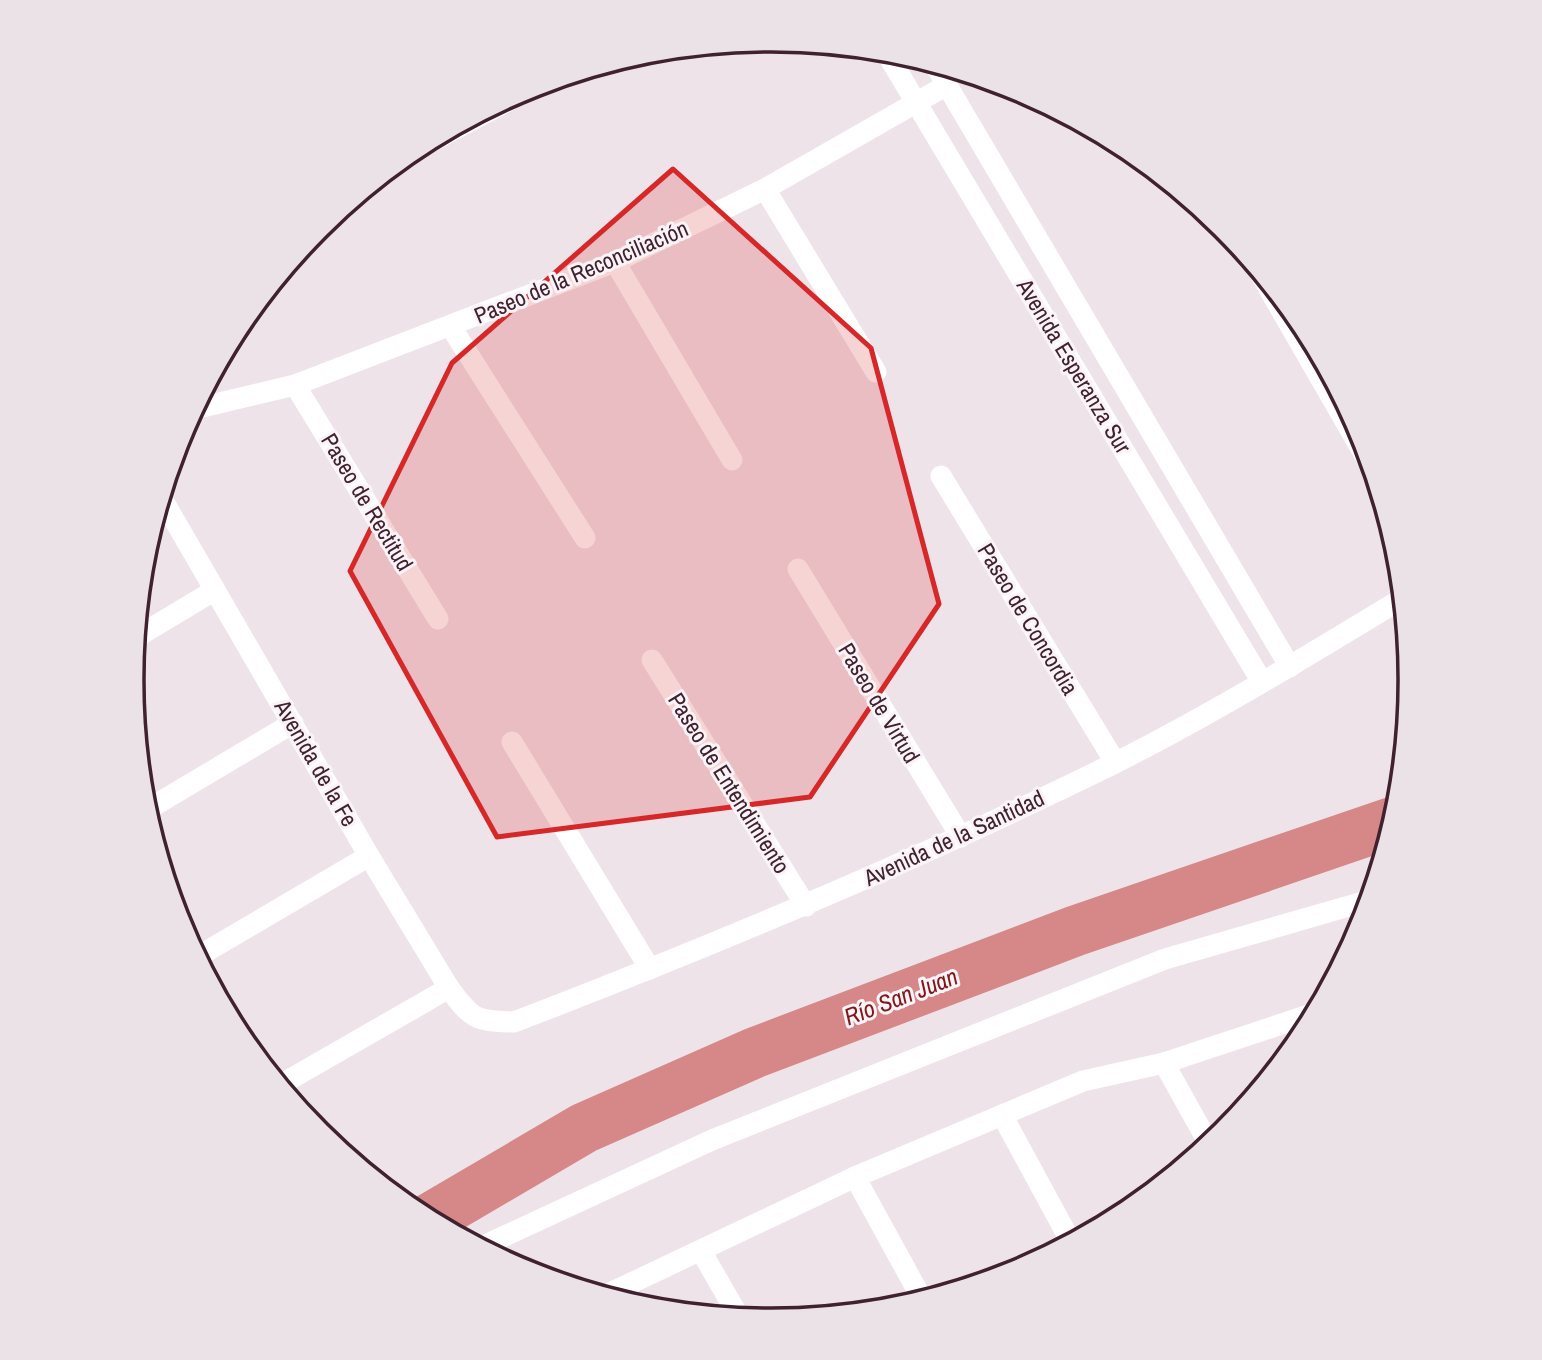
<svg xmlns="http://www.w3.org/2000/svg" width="1542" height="1360" viewBox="0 0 1542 1360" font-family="'Archivo Narrow',sans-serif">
<rect width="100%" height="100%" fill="#eee3e9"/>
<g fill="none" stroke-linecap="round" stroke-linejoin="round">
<path stroke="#d68788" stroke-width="51" d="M429 1219 584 1128 754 1053 1075 931 1393 822"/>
<g stroke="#fff" stroke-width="21">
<path d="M886 52 1262 682"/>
<path d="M935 65 1290 667"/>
<path d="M408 154 510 100 514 95"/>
<path d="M765 189 876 372"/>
<path d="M615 262 732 460"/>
<path d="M1258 270 1371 466"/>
<path d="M451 327 585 538"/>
<path d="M295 385 438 619"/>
<path d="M194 409 295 385 615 262 765 189 947 85"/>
<path d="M941 476 1115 762"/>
<path d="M161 497 369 856 449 988C472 1020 476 1021 514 1022 717 944 918 860 1113 764 1211 715 1309 655 1403 598"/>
<path d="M798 569 961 837"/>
<path d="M135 638 215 590"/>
<path d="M652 660 806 906"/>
<path d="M512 742 650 969"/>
<path d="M145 811 293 723"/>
<path d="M197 957 369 856"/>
<path d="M1164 1063 1209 1144"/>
<path d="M280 1085 449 988"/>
<path d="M1002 1115 1071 1242"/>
<path d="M855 1177 922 1299"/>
<path d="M481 1247 712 1140 1165 959 1370 900"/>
<path d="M701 1251 739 1317"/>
<path d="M606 1295 855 1177 1083 1081 1164 1063 1315 1013"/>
</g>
</g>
<path fill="#d62828" fill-opacity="0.2" stroke="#d62828" stroke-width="5" stroke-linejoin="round" d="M673 169 871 348 939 604 810 797 497 837 350 571 452 363Z"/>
<g text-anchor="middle" stroke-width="6" stroke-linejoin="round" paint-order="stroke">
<g font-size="23" fill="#40212e" stroke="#faf3f8">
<text transform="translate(581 272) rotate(-23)" y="8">Paseo de la Reconciliación</text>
<text transform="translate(1074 366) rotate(59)" y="8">Avenida Esperanza Sur</text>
<text transform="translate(367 502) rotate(59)" y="8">Paseo de Rectitud</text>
<text transform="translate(1028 619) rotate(59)" y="8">Paseo de Concordia</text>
<text transform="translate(879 703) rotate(59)" y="8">Paseo de Virtud</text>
<text transform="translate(316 763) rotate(60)" y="8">Avenida de la Fe</text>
<text transform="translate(729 783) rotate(58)" y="8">Paseo de Entendimiento</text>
<text transform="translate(954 838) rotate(-25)" y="8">Avenida de la Santidad</text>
</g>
<g font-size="24" font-style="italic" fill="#801817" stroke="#faf3f8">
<text transform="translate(901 997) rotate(-21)" y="8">Río San Juan</text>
</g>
</g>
<path d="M0 0H1542V1360H0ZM771 52H771A627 627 0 0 1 1398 679V681A627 627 0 0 1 771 1308H771A627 627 0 0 1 144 681V679A627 627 0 0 1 771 52Z" fill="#ebe2e8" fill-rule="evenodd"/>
<path fill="none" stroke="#40212e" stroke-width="3.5" d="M771 52H771A627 627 0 0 1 1398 679V681A627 627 0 0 1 771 1308H771A627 627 0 0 1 144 681V679A627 627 0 0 1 771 52Z"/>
</svg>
